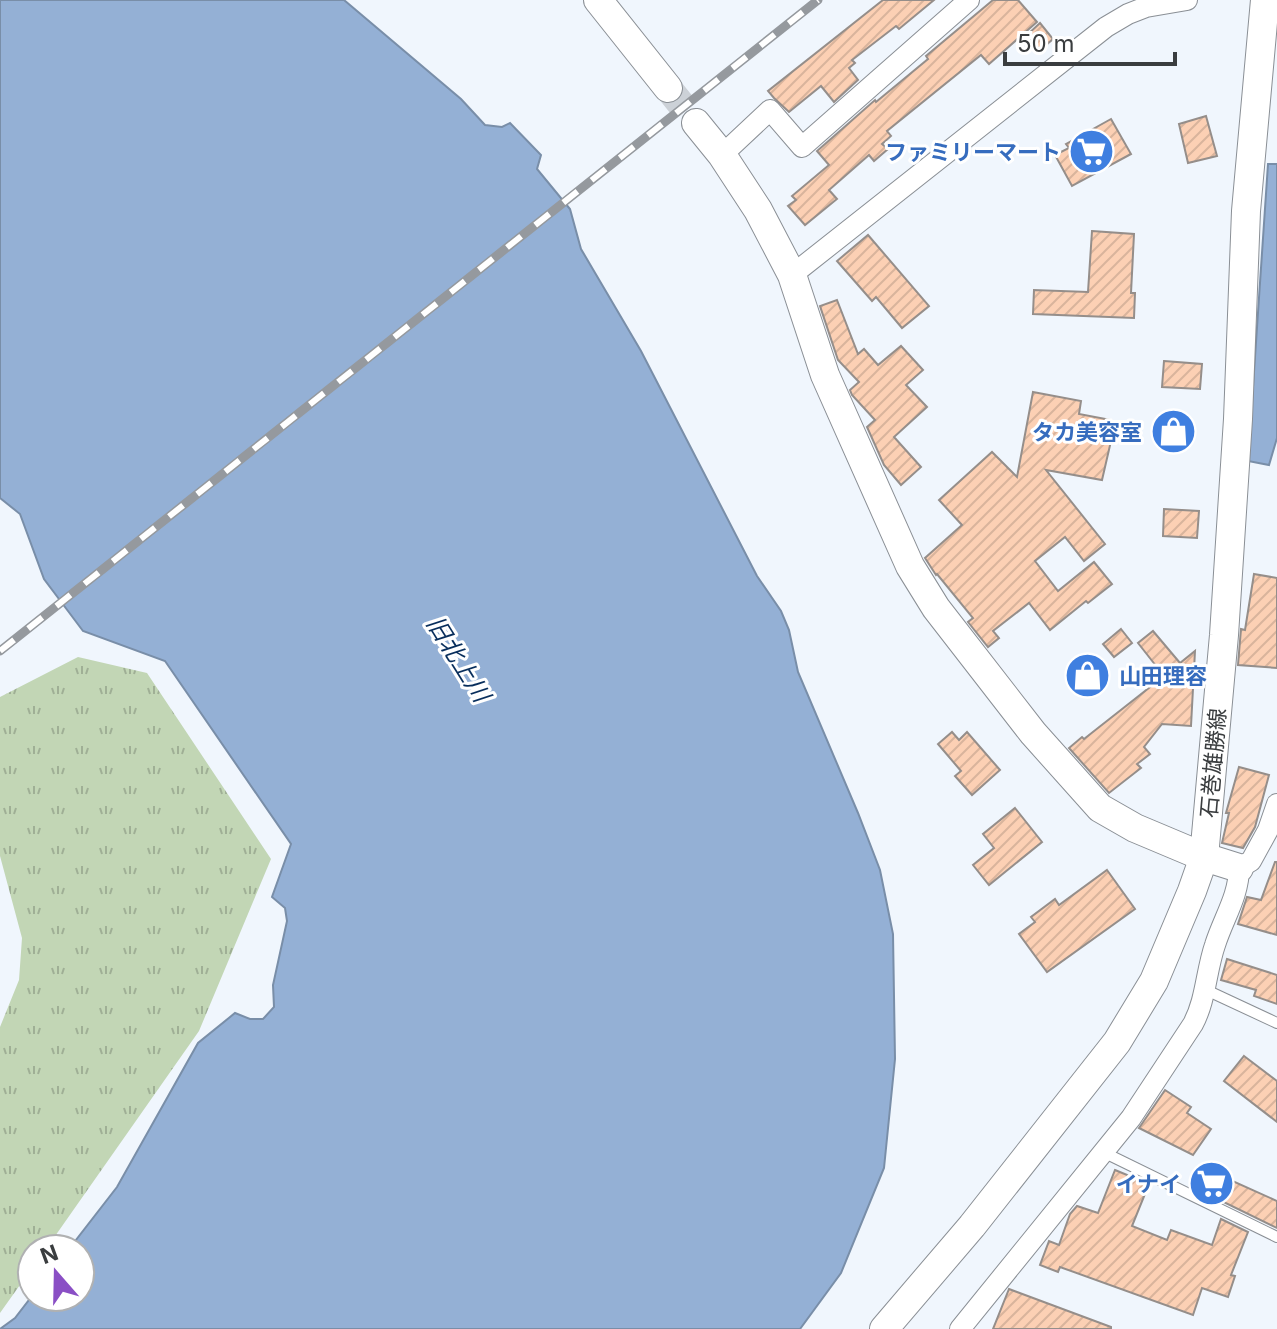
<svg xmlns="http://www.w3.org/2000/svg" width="1277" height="1329" viewBox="0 0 1277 1329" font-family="Inter,'Noto Sans JP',sans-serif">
<defs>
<pattern id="grass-tufts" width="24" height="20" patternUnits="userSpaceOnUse" patternTransform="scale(2)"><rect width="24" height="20" fill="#c2d6b5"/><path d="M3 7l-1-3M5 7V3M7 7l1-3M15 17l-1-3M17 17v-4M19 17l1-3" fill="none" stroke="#9faf95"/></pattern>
<pattern id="building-hatch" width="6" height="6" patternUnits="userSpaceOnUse" patternTransform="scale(2)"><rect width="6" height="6" fill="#fcd0b4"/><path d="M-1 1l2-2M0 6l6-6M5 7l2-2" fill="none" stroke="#d9b49c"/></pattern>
</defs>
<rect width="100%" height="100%" fill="#f0f6fd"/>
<path fill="url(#grass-tufts)" d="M78 657 147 673 271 859 199 1031 46 1249H32V1268L0 1313V1027L19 980 22 938 0 856V697Z"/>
<g fill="#94b0d5" stroke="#798ea8" stroke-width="2">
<path d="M0 0H344L461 99 485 125 502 127 510 123 541 155 537 169 570 209 581 249 641 351 757 576 781 611 789 630 798 672 858 813 880 870 893 934 895 1059 884 1168 841 1273 800 1329H0L15 1318 32 1296 80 1297V1249H69L117 1187 198 1043 235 1013 250 1019H263L274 1007 273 985 287 921 285 908 272 897 291 844 165 661 83 631 44 579 20 514 0 498Z"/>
<path d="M1268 164H1277V438L1269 465 1248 461Z"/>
</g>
<g fill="url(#building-hatch)" stroke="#958e8a" stroke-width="2">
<path d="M883 0H934L899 29 896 26 852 60 855 63 849 68 858 80 834 102 821 86 789 112 774 98 768 91Z"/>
<path d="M993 0H1018L1037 22 989 64 981 55 887 131 891 136 882 144 888 149 874 161 869 155 829 190 837 199 805 225 788 206 796 200 792 196 829 165 817 151 875 100 876 102 928 59 926 56Z"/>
<path d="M1040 23 1053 39 1040 50 1027 35Z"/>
<path d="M1206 116 1217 156 1188 163 1179 124Z"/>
<path d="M1111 119 1131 154 1072 186 1055 155 1069 148 1066 144Z"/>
<path d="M1092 231 1134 234 1131 293H1135L1134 318 1033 314 1034 290 1088 292Z"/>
<path d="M868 235 929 306 902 328 876 297 872 301 837 261Z"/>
<path d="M837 300 858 354 864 349 878 365 901 346 923 370 906 385 927 407 894 437 921 467 901 485 884 465 867 427 875 420 852 395 850 390 859 382 838 360 820 306Z"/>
<path d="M1164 361 1202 364 1200 389 1162 387Z"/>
<path d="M1033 392 1081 401 1079 414 1111 420 1107 440 1111 441 1102 480 1046 470 1105 544 1084 561 1065 537 1035 561 1058 591 1094 562 1112 584 1088 603 1086 601 1050 630 1029 603 993 631 999 638 988 647 968 622 973 618 937 574 936 575 925 558 962 525 939 500 992 452 1017 477Z"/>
<path d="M1164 509 1199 511 1197 538 1163 536Z"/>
<path d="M1254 574 1277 578V668L1238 665 1241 629 1245 630Z"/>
<path d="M1121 629 1132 643 1114 657 1103 644Z"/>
<path d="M1153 631 1180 663 1195 651 1191 726 1162 724 1144 747 1150 754 1137 764 1141 768 1109 793 1069 748 1082 737 1084 739 1164 676 1138 643Z"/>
<path d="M952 732 959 740 967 732 1000 770 972 795 955 776 961 771 938 744Z"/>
<path d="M1239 767 1269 775 1255 827 1243 848 1222 843 1229 813H1226Z"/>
<path d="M1015 808 1042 842 989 885 973 865 994 848 983 834Z"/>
<path d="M1275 862H1277V935L1238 924 1247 897 1261 900Z"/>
<path d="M1107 870 1135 909 1047 972 1019 934 1035 922 1031 917 1055 899 1059 905Z"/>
<path d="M1227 959 1277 975V1004L1254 996 1256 990 1221 980Z"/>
<path d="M1244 1056 1277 1081V1122L1224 1081Z"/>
<path d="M1165 1090 1191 1107 1187 1113 1211 1129 1193 1155 1139 1128Z"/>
<path d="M1115 1170 1149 1184 1132 1226 1167 1240 1171 1230 1212 1245 1221 1219 1248 1232 1231 1275 1235 1276 1228 1297 1202 1288 1193 1315 1060 1267 1058 1272 1040 1265 1049 1241 1059 1245 1070 1214 1077 1206 1098 1213Z"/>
<path d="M1208 1170 1277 1201V1228L1199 1190Z"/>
<path d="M1009 1289 1111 1327V1329H993Z"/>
</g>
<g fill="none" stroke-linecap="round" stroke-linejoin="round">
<path stroke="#ccd1d7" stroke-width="28" stroke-dasharray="28 14" stroke-linecap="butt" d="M668 88 696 123"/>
<defs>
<g id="lane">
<path d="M1204 989 1277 1023"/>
<path d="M1103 1152 1277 1237"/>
</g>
<g id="street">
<path d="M722 155 770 110 802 147 969 0"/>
<path d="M792 275 1106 27 1128 14 1146 7 1187 0"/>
<path d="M960 1329 1131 1118 1193 1024C1206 1000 1206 971 1215 945 1223 919 1239 896 1239 868L1251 861 1268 830 1277 804"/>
</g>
<g id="secondary">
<path d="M598 0 668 88"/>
<path d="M696 123 722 155 758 210 792 275 825 375 910 566 936 608 1033 733 1100 808 1135 828 1204 857 1239 868"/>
<path d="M884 1329 972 1226 1117 1042 1154 981 1192 891 1204 857 1224 635 1238 419 1246 211 1265 0"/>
</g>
</defs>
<use href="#lane" stroke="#8a8f95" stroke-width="12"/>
<use href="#street" stroke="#8a8f95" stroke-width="22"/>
<use href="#secondary" stroke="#8a8f95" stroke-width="30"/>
<use href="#lane" stroke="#fff" stroke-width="10"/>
<use href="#street" stroke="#fff" stroke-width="20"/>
<use href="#secondary" stroke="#fff" stroke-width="28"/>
<defs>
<path id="rail" d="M0 651 818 0"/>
</defs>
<use href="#rail" stroke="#95999e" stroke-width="9"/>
<use href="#rail" stroke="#fff" stroke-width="6" stroke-dasharray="18" stroke-linecap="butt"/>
</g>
<defs>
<symbol id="supermarket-disc" viewBox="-11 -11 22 22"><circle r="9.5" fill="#3f7fe0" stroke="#fff"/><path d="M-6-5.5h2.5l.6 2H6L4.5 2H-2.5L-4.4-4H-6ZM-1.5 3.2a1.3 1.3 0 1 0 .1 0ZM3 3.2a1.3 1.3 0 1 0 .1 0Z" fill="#fff"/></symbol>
<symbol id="shop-disc" viewBox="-11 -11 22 22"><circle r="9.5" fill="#3f7fe0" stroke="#fff"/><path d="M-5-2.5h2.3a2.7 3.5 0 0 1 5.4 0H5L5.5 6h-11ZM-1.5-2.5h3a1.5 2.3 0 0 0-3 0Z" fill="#fff"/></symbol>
</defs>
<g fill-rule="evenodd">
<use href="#supermarket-disc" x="1066" y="126" width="51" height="51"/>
<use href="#shop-disc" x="1148" y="406" width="51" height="51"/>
<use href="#shop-disc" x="1062" y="650" width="51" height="51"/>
<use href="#supermarket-disc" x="1186" y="1158" width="51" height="51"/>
</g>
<g text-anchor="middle" stroke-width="6" stroke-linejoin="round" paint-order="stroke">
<g font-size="22" font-weight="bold" fill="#366cbe" stroke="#fff" text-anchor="end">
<text x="1061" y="160">ファミリーマート</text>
<text x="1142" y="440">タカ美容室</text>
<text x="1119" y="684" text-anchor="start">山田理容</text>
<text x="1181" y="1192">イナイ</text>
</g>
<g font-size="22" fill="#3a3d3f" stroke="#fff">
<text transform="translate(1213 763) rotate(-85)" y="8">石巻雄勝線</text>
</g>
<g font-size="24" font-style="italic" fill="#082e5c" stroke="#fff">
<text transform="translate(458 659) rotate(58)" y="8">旧北上川</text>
</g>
</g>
<g transform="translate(56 1273) rotate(340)"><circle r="38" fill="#ffffff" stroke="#b0b1b2" stroke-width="2"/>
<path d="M0-6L14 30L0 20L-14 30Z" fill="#8a4fc5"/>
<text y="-12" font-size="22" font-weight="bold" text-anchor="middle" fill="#3a3d3f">N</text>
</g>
<path d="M1005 52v12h170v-12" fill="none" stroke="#3a3d3f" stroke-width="4"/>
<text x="1017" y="52" font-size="24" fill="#3a3d3f" stroke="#ffffff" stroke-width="6" paint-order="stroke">50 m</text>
</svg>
